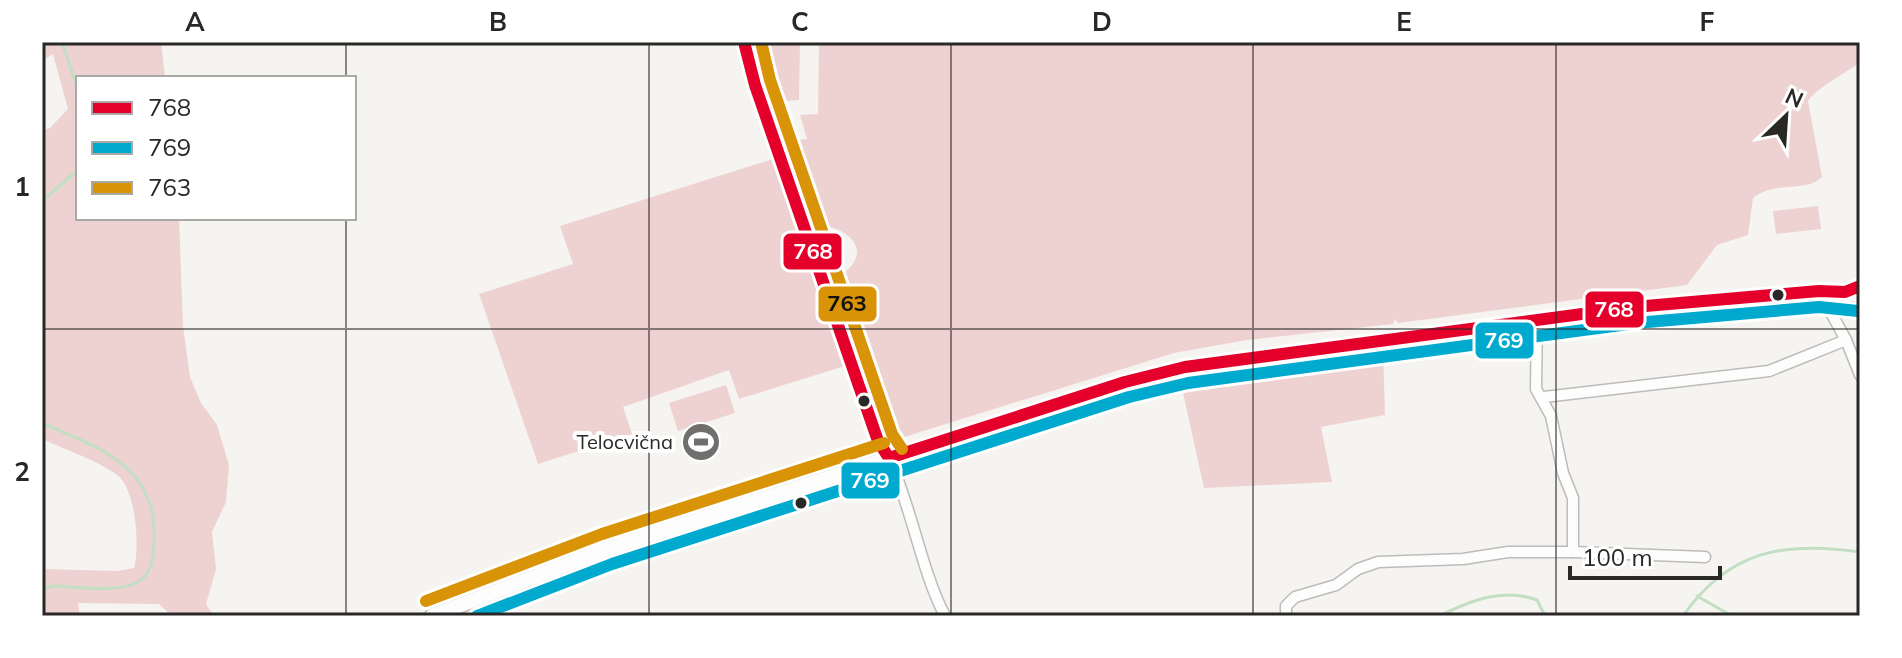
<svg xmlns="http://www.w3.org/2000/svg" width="1902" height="658" viewBox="0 0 1902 658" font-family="Mulish,sans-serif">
<rect width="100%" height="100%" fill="#f6f4f1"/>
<g fill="#eed2d2">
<path d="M42 42H161L165 78H78V218H179L183 326 190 377 201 403 217 425 229 465 226 502 212 532 216 569 206 604 214 616H172L159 604 78 603 80 616H42V569L117 571 134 568C140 547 136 487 116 474 94 459 66 450 42 439V130L50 128 68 109 53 54 42 61Z"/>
<path d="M765 42H800L799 100 786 101 782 96Z"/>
<path d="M819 42H1860V62C1844 75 1820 85 1808 101L1822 177C1806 193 1776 180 1753 198L1748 235 1717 245 1687 285 1398 323 1395 319 1393 324 1247 340 1174 353 898 439 881 399 885 393 842 274C871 254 854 232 826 226L796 140 807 139 800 115 818 114Z"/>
<path d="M773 159 845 366 739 399 729 370 623 407 632 434 538 464 479 294 573 264 560 226Z"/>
<path d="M1818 206 1821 229 1776 234 1773 211Z"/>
<path d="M1383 351 1385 415 1321 427 1332 482 1204 488 1180 379Z"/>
<path d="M726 385 735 413 678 431 669 403Z"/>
</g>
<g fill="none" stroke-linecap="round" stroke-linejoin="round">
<g stroke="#c2dec3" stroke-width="3">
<path d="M62 42 78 90"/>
<path d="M42 201 78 170"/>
<path d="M42 423C100 448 159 466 154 544 153 558 151 575 138 582 115 594 76 586 51 586L42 592"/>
<path d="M1697 596 1732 616"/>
<path d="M1439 616C1470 601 1502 587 1537 600L1545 616"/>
<path d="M1683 616C1729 550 1784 541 1860 552"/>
</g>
<defs>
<g id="street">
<path d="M1819 291 1846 340 1860 375"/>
<path d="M1544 397 1769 371 1846 340"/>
<path d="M889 458C912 508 921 570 945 616"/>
<path d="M1573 552 1705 557"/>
<path d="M1286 616V606L1295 597 1336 585 1358 569 1378 562 1463 559 1508 552H1573V498L1563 473 1551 416 1536 389 1537 319"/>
</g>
<g id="secondary">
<path d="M744 42 755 85 878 441 889 458"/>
<path d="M432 616 607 549 1125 382 1185 367 1634 307 1819 291 1860 295"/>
</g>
</defs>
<use href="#street" stroke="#bdbcb9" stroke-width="13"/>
<use href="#secondary" stroke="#bdbcb9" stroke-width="17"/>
<use href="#street" stroke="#fefdfd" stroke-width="10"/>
<use href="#secondary" stroke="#fefdfd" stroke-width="14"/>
<defs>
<g id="bus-1">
<path d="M744 42 755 85 878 441 889 458"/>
<path d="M889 458 1125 382 1185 367 1634 307 1819 291 1845 292 1860 286"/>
</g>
<path id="bus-2" d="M477 616 612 564 1129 397 1188 383 1636 323 1819 307 1858 311"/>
<g id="bus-3">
<path d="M761 42 770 80 892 434 902 449"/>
<path d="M426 601 602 534 884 443"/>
</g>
</defs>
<use href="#bus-1" stroke="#fff" stroke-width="18"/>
<use href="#bus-2" stroke="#fff" stroke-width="18"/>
<use href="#bus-3" stroke="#fff" stroke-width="18"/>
<use href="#bus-1" stroke="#e4002b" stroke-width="12"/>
<use href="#bus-2" stroke="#00a9ce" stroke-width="12"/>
<use href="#bus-3" stroke="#d89306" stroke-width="12"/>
</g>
<path fill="none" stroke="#292826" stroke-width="2" stroke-opacity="0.55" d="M346 42V78M649 42V616M951 42V616M1253 42V616M1556 42V616M346 218V616M42 329H1860"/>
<defs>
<symbol id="stadium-disc" viewBox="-11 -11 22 22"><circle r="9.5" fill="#716f6d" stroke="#fff"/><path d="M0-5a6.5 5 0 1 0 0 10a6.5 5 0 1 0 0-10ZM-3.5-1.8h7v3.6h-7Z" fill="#fff"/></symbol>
</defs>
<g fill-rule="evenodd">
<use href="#stadium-disc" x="679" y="420" width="44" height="44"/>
</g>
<g fill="#292826" stroke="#fff" stroke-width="3">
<circle cx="1778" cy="295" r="7"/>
<circle cx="864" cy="401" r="7"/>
<circle cx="801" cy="503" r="7"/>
</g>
<g text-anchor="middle" stroke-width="8" stroke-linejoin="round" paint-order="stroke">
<g font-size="20" fill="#292826" stroke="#fff" text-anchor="end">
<text x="673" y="449">Telocvična</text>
</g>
</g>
<g stroke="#fff" stroke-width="3">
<rect x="782" y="232" width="61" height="39" rx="8" fill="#e4002b"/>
<rect x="817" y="285" width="61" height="38" rx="8" fill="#d89306"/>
<rect x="1584" y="290" width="61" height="39" rx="8" fill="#e4002b"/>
<rect x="1474" y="321" width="61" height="39" rx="8" fill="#00a9ce"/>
<rect x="840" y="461" width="61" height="39" rx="8" fill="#00a9ce"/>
</g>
<g font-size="22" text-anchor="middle" font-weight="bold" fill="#fff">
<text x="813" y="259">768</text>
<text x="1614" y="317">768</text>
<text x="1504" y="348">769</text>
<text x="870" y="488">769</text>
</g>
<g font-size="22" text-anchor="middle" font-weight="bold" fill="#111">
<text x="847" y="311">763</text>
</g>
<rect width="1902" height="658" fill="none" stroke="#ffffff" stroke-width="88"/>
<rect x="76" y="76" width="280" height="144" fill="#ffffff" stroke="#a9a9a8" stroke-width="2"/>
<rect x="92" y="102" width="40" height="12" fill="#e4002b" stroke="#a9a9a8" stroke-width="2"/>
<text x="148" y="116" font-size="24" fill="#292826">768</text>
<rect x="92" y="142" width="40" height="12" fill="#00a9ce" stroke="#a9a9a8" stroke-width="2"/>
<text x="148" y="156" font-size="24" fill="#292826">769</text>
<rect x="92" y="182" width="40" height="12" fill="#d89306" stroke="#a9a9a8" stroke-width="2"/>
<text x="148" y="196" font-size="24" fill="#292826">763</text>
<g transform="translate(1786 116) rotate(25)" stroke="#ffffff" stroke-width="6" paint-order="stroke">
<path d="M0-6L14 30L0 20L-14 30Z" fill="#292826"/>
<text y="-12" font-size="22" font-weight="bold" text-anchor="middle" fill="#292826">N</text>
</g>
<path d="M1570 566v12h150v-12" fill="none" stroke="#292826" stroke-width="4"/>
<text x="1582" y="566" font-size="24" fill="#292826" stroke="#ffffff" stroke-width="6" paint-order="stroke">100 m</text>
<rect x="44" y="44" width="1814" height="570" fill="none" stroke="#292826" stroke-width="3"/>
<g font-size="26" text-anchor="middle" font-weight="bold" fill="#292826">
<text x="195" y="31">A</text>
<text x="498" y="31">B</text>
<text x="800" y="31">C</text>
<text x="1102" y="31">D</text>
<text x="1404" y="31">E</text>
<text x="1707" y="31">F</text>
<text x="22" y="196">1</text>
<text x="22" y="481">2</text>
</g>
</svg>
